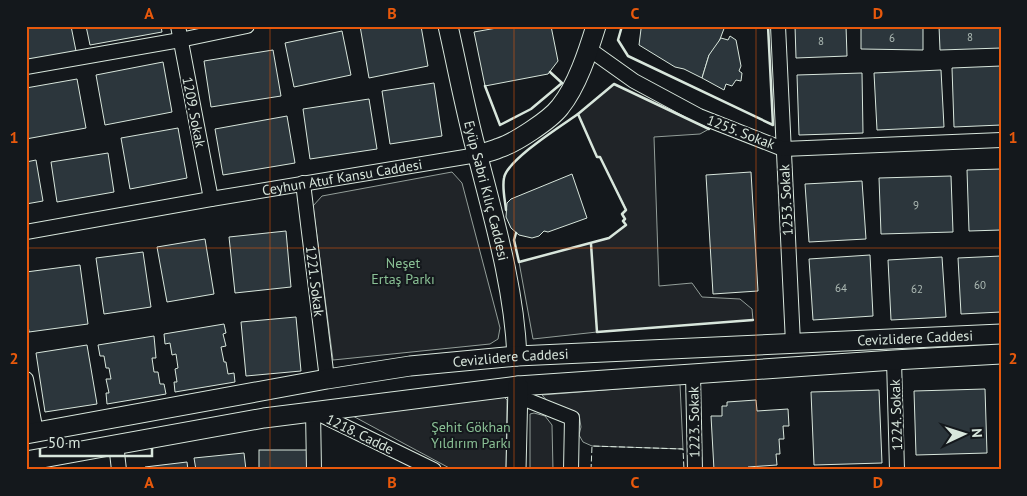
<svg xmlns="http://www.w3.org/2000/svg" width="1027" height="496" viewBox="0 0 1027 496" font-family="'PT Sans',sans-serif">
<rect width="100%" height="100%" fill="#14181c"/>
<g fill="#202428" stroke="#939e99">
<path d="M614 84 709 129 700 134 654 137 659 286 692 283 702 297 740 299 752 309 753 320 597 332 533 339 519 262 609 238 626 225 623 221 625 219 622 214 626 209 600 157H597L578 114Z"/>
<path d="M452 172 462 183 498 320 500 328 498 339 490 344 333 360 313 206 322 196Z"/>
<path d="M680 384 683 449 592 446 583 442 579 435 581 427 579 414 550 404 542 395Z"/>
<path d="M504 397 507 400 506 470H453L351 415Z"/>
<path d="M534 413 545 416 552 425 553 470H530V414Z"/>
</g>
<g fill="#2c363c" stroke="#d8e6dc">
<path d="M26 26H71L76 51 26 61Z"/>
<path d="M86 26H161L162 32 90 45Z"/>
<path d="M360 26H421L428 66 369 78Z"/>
<path d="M508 26H551L558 61 548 74 485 86 474 32Z"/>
<path d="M643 26H725L717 47 709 55 702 78 684 69 675 67 639 45 641 29Z"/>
<path d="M795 26H846L847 56 796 58Z"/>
<path d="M861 26H923V50L861 49Z"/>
<path d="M939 26H1001V48L940 50Z"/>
<path d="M342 31 351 75 294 87 285 43Z"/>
<path d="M730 36 736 40 741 66 739 71 742 73 741 81 736 80 732 86 726 84 724 90 702 78 709 55 721 38 728 40Z"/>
<path d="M273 50 281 96 211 107 204 61Z"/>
<path d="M163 62 172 112 105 125 96 75Z"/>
<path d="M1001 66V125L954 127 952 68Z"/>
<path d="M941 70 944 127 877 130 874 73Z"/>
<path d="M862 73 863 133 799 135 797 75Z"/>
<path d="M77 79 86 128 26 139V88Z"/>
<path d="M434 83 442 136 390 144 382 91Z"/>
<path d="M369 99 377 149 310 159 303 109Z"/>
<path d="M287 116 295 163 223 175 215 129Z"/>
<path d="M178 128 187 178 130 189 121 138Z"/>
<path d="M108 153 114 192 57 202 51 162Z"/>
<path d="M36 160 43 201 26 204V162Z"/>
<path d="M1001 169V230L969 231 967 170Z"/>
<path d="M751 172 758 291 713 294 706 175Z"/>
<path d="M572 174 587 218 548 232 544 231 539 236 532 238 519 235 511 228 506 217 507 203 511 199Z"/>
<path d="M951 176 953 232 881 234 879 178Z"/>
<path d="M862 181 866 239 809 242 805 184Z"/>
<path d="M286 231 291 287 235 293 229 237Z"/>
<path d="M205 239 214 294 167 302 157 247Z"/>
<path d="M143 252 151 307 104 314 96 258Z"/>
<path d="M870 255 873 316 813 320 809 259Z"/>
<path d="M1001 256V312L961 314 958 258Z"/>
<path d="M942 257 946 317 891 320 888 260Z"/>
<path d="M80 265 88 324 29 332 26 311V272Z"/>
<path d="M296 317 301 371 246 376 241 322Z"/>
<path d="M224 324 226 333 223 334 226 346 221 347 224 362H226L228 374 234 373 235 382 175 392 174 382H177L175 369 178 368 176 354 172 355 170 343 165 344 164 334Z"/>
<path d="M154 336 156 358H152L154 372H158L160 384H164L166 394 107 404 106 393H109L106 379H111L109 368H106L104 356H100L98 345Z"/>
<path d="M87 345 97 404 45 412 36 353Z"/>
<path d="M985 389 987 453 916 455 914 391Z"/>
<path d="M879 390 882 463 814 465 811 392Z"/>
<path d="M756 400 757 411 788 409 789 426H783L784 439H779L780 454H776L777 465 748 467 749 470H714L711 416H722V406H727V402Z"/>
<rect x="259" y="450" width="48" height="20"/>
<path d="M244 453 246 470H196L194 458Z"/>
<path d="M187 462 188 470H145V467Z"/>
</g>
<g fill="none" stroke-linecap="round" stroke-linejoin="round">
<defs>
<g id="street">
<path d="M178 26 211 199"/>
<path d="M778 26 793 343"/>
<path d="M589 49 634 81 699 116 783 149 1001 140"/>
<path d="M26 67 180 40 247 26"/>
<path d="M303 183 327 379"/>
<path id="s1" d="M26 232 211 199 477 155"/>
<path d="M894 360 897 470"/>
<path d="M693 374 695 470"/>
<path d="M26 379 36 432"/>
<path d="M517 396 572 418 571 470"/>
<path d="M116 444 119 470"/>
<path d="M314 470 313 411 434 470"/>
</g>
<g id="secondary">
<path id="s2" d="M448 26C458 70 466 114 478 157 495 223 514 288 517 356"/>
<path d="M477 155C484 153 492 151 499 148 515 143 550 120 560 107 577 86 588 52 596 26"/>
<path id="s3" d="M26 434 327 379 410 366 517 356 1001 334"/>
<path d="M26 461 264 418 518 386 894 360 1001 354"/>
<path d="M516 470 518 386"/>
</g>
</defs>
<use href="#street" stroke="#d8e6dc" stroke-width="16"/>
<use href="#secondary" stroke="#d8e6dc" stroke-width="21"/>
<use href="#street" stroke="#14181c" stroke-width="14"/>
<use href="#secondary" stroke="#14181c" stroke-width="19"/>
<path stroke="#d8e6dc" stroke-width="1" stroke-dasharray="6 2.5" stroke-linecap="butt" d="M591 470 592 446 683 449 684 470"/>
<g stroke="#d8e6dc" stroke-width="2.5">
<path d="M622 26 618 40 628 56 773 125 768 26"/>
<path d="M485 86 500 125 531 109 562 83 550 72"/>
<path d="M578 114 614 84 709 129"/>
<path d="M506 210C505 200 502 188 504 178 507 160 561 126 578 114L597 157H600L626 210 622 214 625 219 623 221 626 225 609 238 519 262 514 240 516 233"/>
<path d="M591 244 597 332 753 320"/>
</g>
</g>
<path fill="none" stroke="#e8590c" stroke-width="1" stroke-opacity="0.55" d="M270 26V470M514 26V470M756 26V470M26 248H1001"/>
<g text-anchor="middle" stroke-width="4" stroke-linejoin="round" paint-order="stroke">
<g font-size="11" fill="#adbab4">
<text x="970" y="41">8</text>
<text x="892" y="42">6</text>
<text x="821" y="45">8</text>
<text x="916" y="209">9</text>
<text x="980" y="289">60</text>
<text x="841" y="292">64</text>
<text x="917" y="293">62</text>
</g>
<g font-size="14" fill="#d8e6dc" stroke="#14181c">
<text transform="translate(194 112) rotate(79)" y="5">1209. Sokak</text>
<text transform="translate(741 132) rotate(21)" y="5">1255. Sokak</text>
<text dy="5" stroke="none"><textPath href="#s1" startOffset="321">Ceyhun Atuf Kansu Caddesi</textPath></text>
<text dy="5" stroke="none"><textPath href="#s2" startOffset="169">Eyüp Sabri Kılıç Caddesi</textPath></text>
<text transform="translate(786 200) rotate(-93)" y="5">1253. Sokak</text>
<text transform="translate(315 281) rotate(83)" y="5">1221. Sokak</text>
<text dy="5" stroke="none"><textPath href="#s3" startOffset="896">Cevizlidere Caddesi</textPath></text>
<text dy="5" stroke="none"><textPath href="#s3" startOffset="491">Cevizlidere Caddesi</textPath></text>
<text transform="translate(896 415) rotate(-92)" y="5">1224. Sokak</text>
<text transform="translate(694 422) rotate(-91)" y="5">1223. Sokak</text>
<text transform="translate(360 434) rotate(26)" y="5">1218. Cadde</text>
</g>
<g font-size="14" fill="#8ac095" stroke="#14181c">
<text x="403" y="268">Neşet<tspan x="403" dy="16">Ertaş Parkı</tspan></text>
<text x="471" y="432">Şehit Gökhan<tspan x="471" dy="16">Yıldırım Parkı</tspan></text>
</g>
</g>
<rect width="1027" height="496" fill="none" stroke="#14181c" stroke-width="55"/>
<g transform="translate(964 434) rotate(86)" stroke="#14181c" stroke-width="4" paint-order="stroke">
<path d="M0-4L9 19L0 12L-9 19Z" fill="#d8e6dc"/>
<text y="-8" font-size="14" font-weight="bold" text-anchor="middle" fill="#d8e6dc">N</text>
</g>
<path d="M40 448v8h112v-8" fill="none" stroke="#d8e6dc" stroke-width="2.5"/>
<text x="48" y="448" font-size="15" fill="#d8e6dc" stroke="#14181c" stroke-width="4" paint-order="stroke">50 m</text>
<rect x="28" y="28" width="972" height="440" fill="none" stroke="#e8590c" stroke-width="2"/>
<g font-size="16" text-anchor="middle" font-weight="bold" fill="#e8590c">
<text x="149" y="19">A</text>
<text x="392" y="19">B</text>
<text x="635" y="19">C</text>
<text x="878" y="19">D</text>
<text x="14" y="143">1</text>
<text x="1013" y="143">1</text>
<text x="14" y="364">2</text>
<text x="1013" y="364">2</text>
<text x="149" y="488">A</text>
<text x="392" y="488">B</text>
<text x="635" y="488">C</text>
<text x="878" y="488">D</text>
</g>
</svg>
